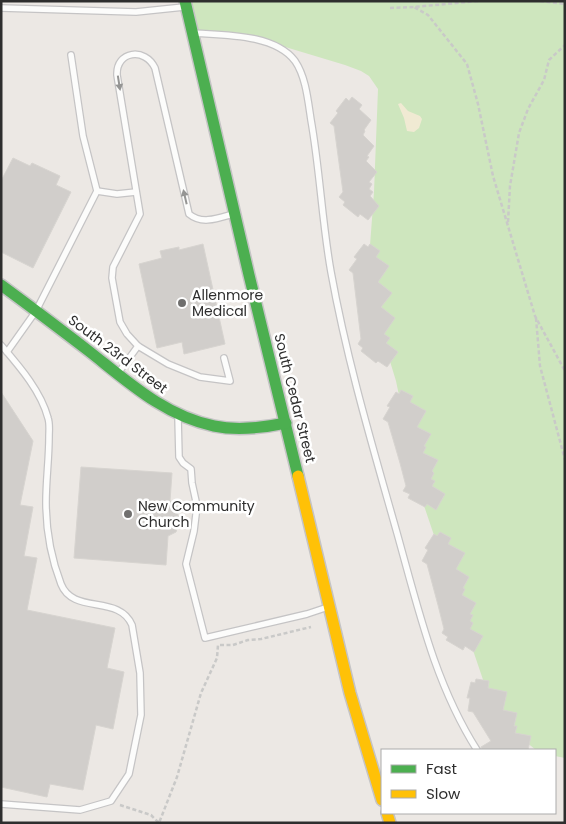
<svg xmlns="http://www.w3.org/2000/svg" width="566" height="824" viewBox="0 0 566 824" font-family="Poppins,sans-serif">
<rect width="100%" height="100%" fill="#ece8e4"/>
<path fill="#cee6be" d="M185 1H565V758L555 756V750H536L496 718 419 491 396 381 367 286 374 192 378 89 369 76 361 71 345 65 272 43 236 36 192 33Z"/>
<path fill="#f0ead3" d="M401 103 408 111 420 116 422 119 419 128 414 132 407 131 404 118 398 104Z"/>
<g fill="#d1cecb" stroke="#d7d4d0">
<path d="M352 97 362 105 359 109 371 120 364 130 365 131 363 135 374 146 367 156 369 157 366 161 377 172 369 182 372 184 369 189 373 192 370 196 379 206 368 220 360 214 358 217 343 205 345 202 339 197 343 192 334 126 330 123 338 113 336 111 346 98 349 101Z"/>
<path d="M13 158 30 166 32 163 60 176 56 185 71 192 33 268 1 252V181Z"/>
<path d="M203 244 225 344 184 354 182 342 157 348 139 264 162 258 160 251 179 247V250Z"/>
<path d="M364 244 368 247 370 244 380 251 376 257 389 266 378 282 392 293 381 307 395 318 384 334 390 338 386 343 398 352 387 367 378 361 376 363 361 351 363 348 358 344 361 339 353 273 349 270 357 259 354 257Z"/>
<path d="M401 390 413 396 410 402 426 411 417 427 431 434 424 446 426 447 423 453 438 460 432 471 434 473 431 479 435 481 432 486 445 494 436 510 427 504 425 507 408 498 410 494 403 491 406 486 400 463 388 422 383 419 390 407 387 406 396 392 399 394Z"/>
<path d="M1 392 33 441 20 505 33 507 24 556 37 558 27 610 115 628 107 668 124 672 113 729 96 725 83 790 50 784 47 797 1 787Z"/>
<path d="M81 467 172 473 170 501 177 507 179 522 176 532 168 536 166 565 74 558Z"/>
<path d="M440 532 451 538 448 544 465 553 456 569 469 577 463 588 465 589 462 595 476 603 470 614 473 615 470 621 473 623 470 629 483 636 474 652 465 646 463 650 446 640 448 637 442 633 444 629 438 605 427 564 422 561 428 550 425 548 434 534 437 536Z"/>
<path d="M476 679 489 681 488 688 507 692 503 710 517 713 514 726H517L515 733 531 736 528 750H482L481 747 491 741 473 712 468 711 470 698H467L471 682 475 683Z"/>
</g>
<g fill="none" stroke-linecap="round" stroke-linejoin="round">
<defs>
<g id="lane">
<path d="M1 8 136 12 184 7"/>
<path d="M194 33C224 35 275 34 295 61 306 77 308 101 311 120 320 171 322 222 331 272 347 361 373 448 397 533 418 608 435 684 477 750"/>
<path d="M97 191 117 194 136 192"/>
<path d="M1 345C19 366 41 391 48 418 50 424 49 431 49 437 49 459 46 480 46 502 46 529 51 558 61 584 73 615 119 594 132 625L140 673 141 715 129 774 111 801 80 810 1 804"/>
<path d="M7 352 36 311 97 191 83 136 71 55"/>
<path d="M224 358 230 381 200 377 168 364 138 346 127 334 120 322 112 278 113 267 140 214 117 75C116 51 145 47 155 68L189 214C202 225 219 218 233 214"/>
<path d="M119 372 138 346"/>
<path d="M178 417 179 457 183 463 191 469 192 483 197 506 194 531 186 564 205 638 307 614 328 607"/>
</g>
<g id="fast">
<path d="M185 1 249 275 298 476"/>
<path d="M1 285C31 307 60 329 90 352 128 382 165 416 214 426 238 431 262 428 286 423"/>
</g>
<g id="slow">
<path d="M298 476 350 693 382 800"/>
<path d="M387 813 390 823"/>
</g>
</defs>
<use href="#lane" stroke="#c5c4c5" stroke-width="8"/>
<use href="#fast" stroke="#c5c4c5" stroke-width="14"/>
<use href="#slow" stroke="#c5c4c5" stroke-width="14"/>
<g stroke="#c9c9c8" stroke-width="2.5" stroke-dasharray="4 2.5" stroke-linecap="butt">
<path d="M478 1 414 7 428 15 467 64 478 104 493 176 535 316 565 371"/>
<path d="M540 1 565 4"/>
<path d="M390 8 414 7"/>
<path d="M508 222 510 186 519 133 528 109 544 80 549 60 565 45"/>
<path d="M536 318 540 366 565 460"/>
<path d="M220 645H233L248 640 261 639 311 627"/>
<path d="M120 805 151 815 159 823 177 777 201 693 217 658 218 645"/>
</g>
<use href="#lane" stroke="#fcfcfb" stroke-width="5.5"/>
<use href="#fast" stroke="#4caf50" stroke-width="11"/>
<use href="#slow" stroke="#ffc107" stroke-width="11"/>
</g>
<defs><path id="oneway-solid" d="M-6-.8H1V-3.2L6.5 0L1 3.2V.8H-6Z" transform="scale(1.25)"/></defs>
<g fill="#959594">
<use href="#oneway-solid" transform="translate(119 83) rotate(81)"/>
<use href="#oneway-solid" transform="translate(185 197) rotate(-103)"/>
</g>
<g fill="#706f6e" stroke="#fff" stroke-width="2">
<circle cx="182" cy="303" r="5"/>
<circle cx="128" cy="514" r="5"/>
</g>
<g text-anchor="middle" stroke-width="5" stroke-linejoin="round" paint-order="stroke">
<g font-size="14" fill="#2e2e2e" stroke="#fff" text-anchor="start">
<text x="192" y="300">Allenmore<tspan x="192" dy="16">Medical</tspan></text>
<text x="138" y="511">New Community<tspan x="138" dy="16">Church</tspan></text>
</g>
<g font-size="14" fill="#2e2e2e" stroke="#fff">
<text transform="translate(118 354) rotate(37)" y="5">South 23rd Street</text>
<text transform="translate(295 398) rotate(76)" y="5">South Cedar Street</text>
</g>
</g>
<rect width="566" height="824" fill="none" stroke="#2e2e2e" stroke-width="5"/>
<rect x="381" y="749" width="175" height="65" fill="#ffffff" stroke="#ababab"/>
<rect x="391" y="765" width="25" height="8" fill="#4caf50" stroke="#ababab"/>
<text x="426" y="774" font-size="15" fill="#2e2e2e">Fast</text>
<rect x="391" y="790" width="25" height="8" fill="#ffc107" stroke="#ababab"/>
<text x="426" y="799" font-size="15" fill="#2e2e2e">Slow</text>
</svg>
